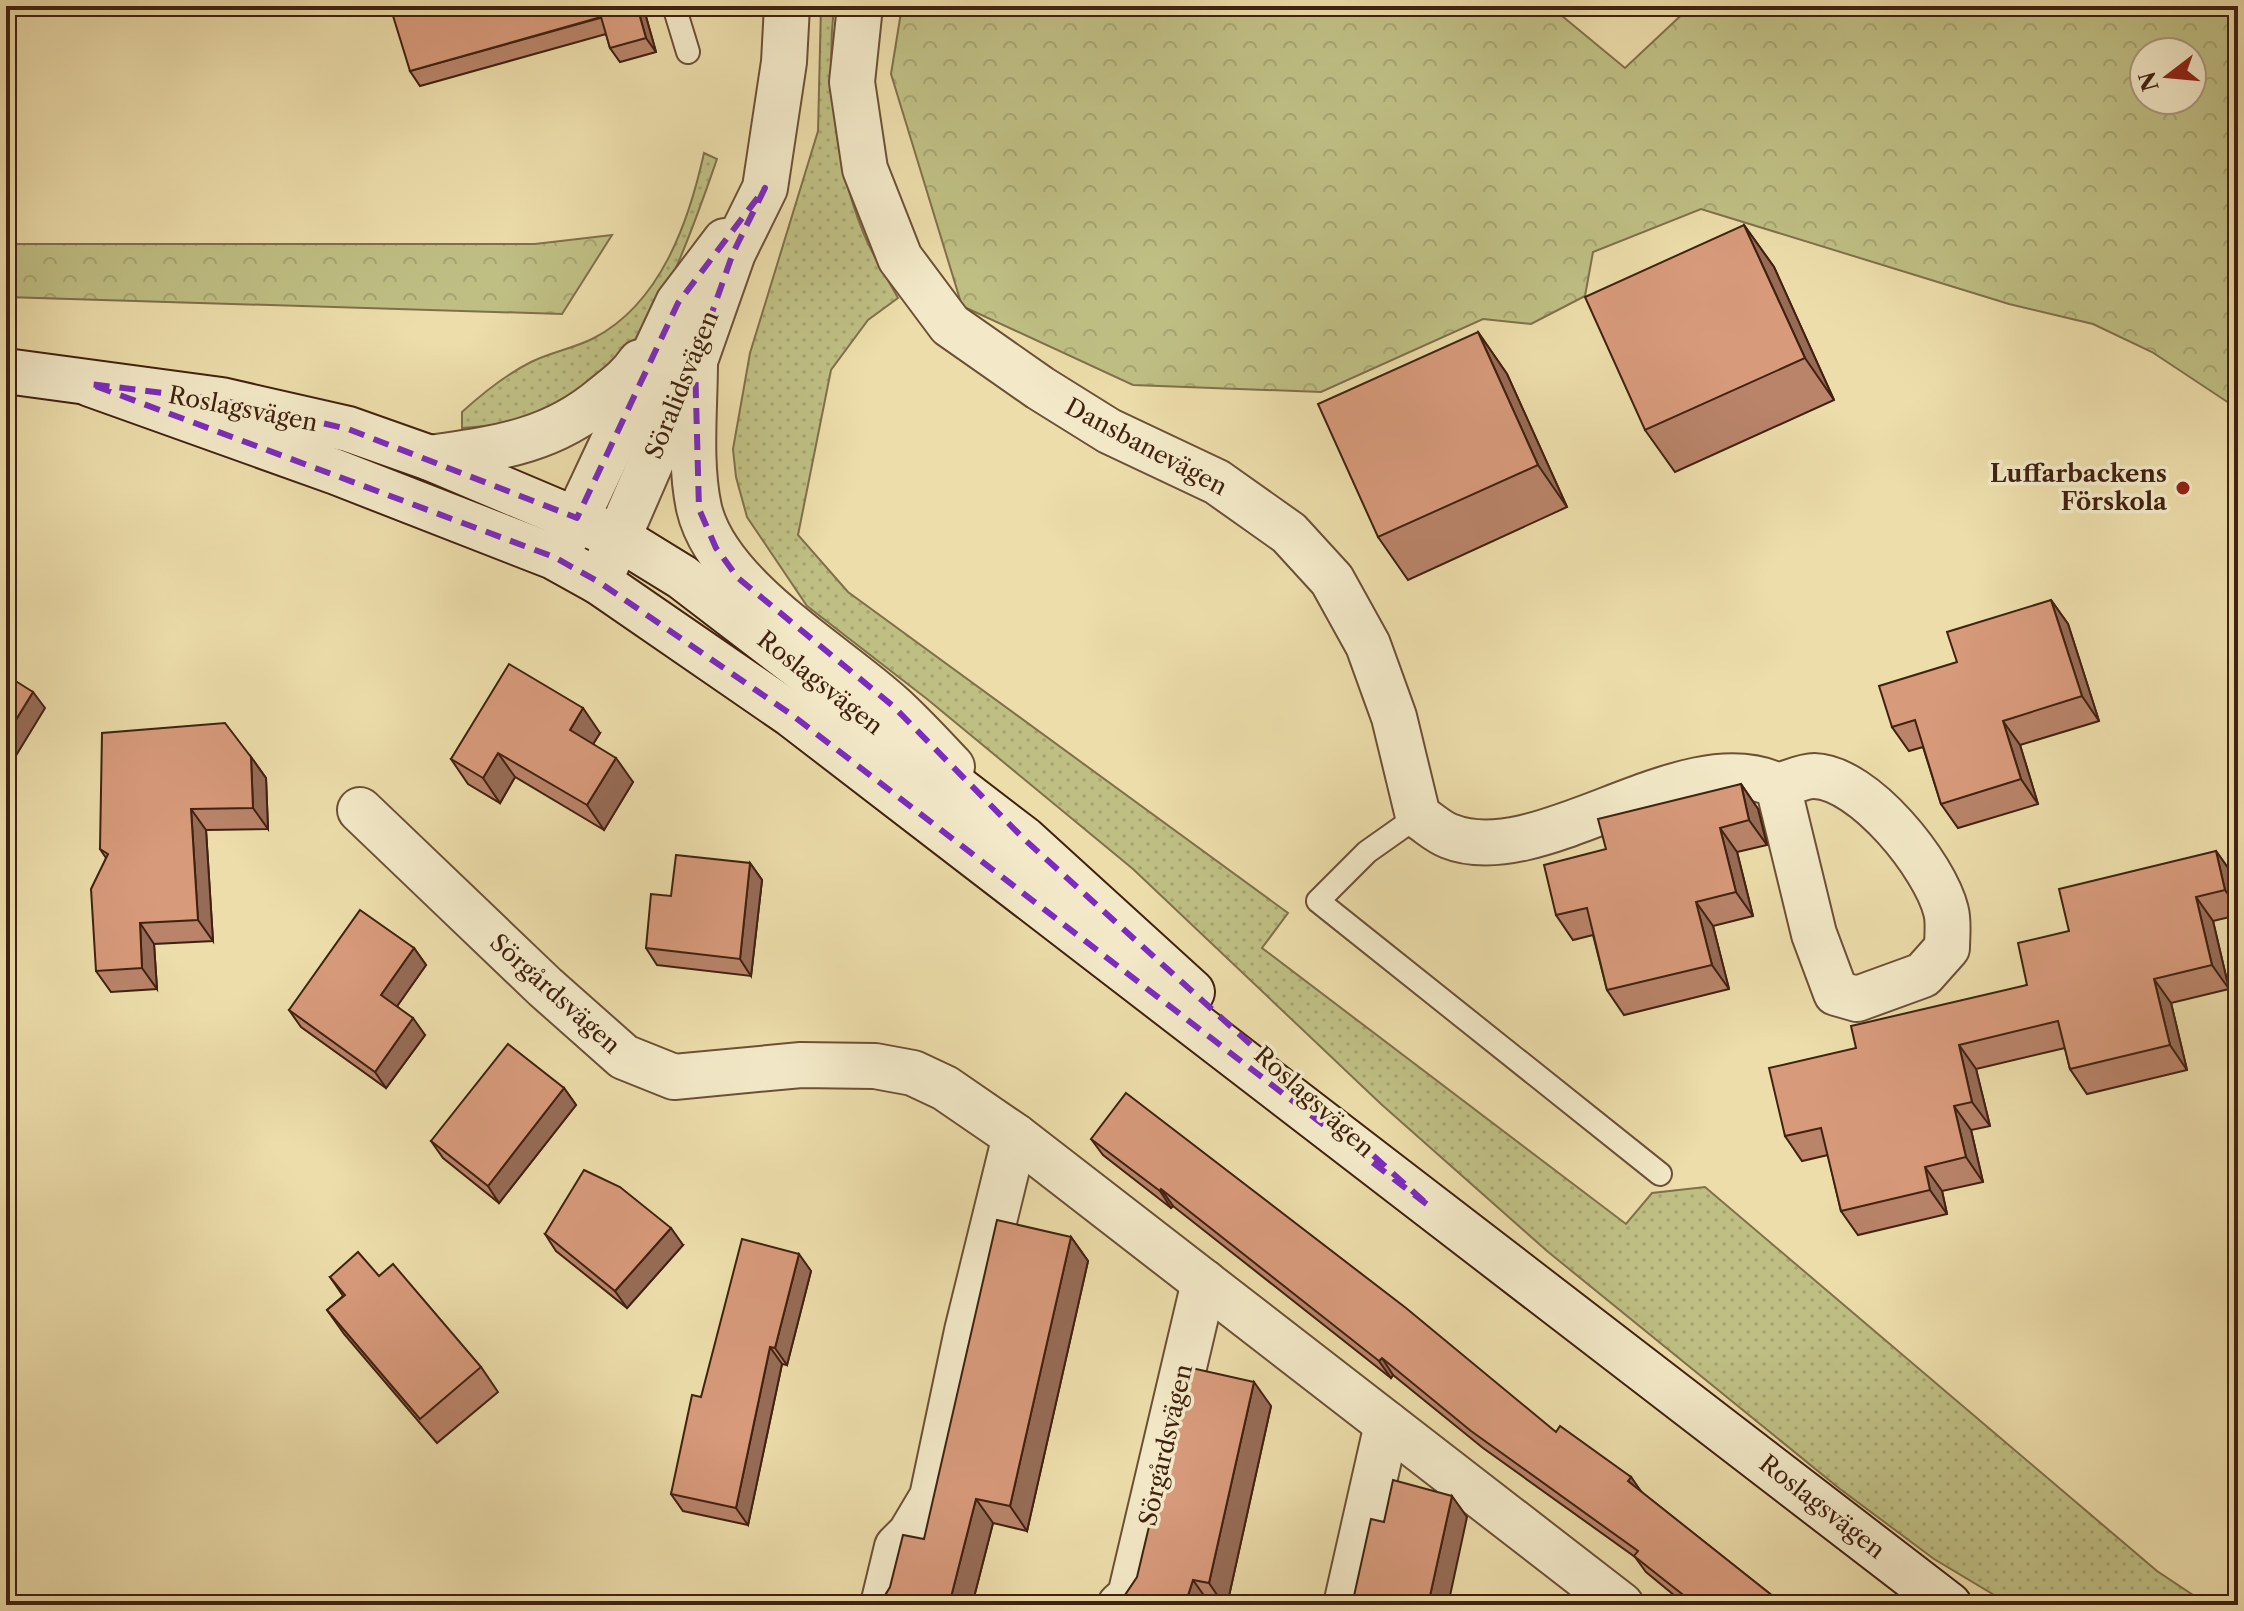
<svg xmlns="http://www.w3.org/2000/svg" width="2244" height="1611" viewBox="0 0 2244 1611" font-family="'Libre Caslon Text',serif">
<defs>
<pattern id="grass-dots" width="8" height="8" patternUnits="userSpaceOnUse" patternTransform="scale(2)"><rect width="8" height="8" fill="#bfbf84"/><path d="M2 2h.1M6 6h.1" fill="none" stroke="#a5a471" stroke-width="1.8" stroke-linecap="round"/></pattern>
<pattern id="forest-crowns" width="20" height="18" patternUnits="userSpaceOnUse" patternTransform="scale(2)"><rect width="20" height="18" fill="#bfbf84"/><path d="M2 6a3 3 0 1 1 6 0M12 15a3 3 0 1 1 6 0" fill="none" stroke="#a5a471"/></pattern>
</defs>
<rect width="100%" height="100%" fill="#ecddaa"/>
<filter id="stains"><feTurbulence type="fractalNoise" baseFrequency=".0025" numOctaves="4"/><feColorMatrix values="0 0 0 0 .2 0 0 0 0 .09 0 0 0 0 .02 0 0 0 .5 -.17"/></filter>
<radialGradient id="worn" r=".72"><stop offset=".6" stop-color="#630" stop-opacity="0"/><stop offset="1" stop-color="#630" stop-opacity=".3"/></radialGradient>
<g fill="url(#grass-dots)" stroke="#80704a" stroke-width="2">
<path d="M821 6H834C826 81 835 162 863 232 872 255 886 276 898 298L868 320 831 370 798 535 848 592 1288 913 1262 948 1626 1224 1652 1193 1705 1187 2157 1571 2208 1605H2011L1934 1559 1840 1489 1547 1251 1381 1104 1133 869 927 699 807 606 747 517 736 477 733 449 750 353 818 131Z"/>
<path d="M704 153 717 159C694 225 652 353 590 392 552 416 506 425 462 428V412C483 393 505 375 531 362 551 352 575 348 594 338 661 303 689 221 704 153Z"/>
</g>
<g fill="url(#forest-crowns)" stroke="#80704a" stroke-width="2" fill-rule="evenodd">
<path d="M902 6H1550L1625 68 1691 6H2238V409L2152 352 2093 324 2009 304 1701 209 1593 252 1585 296 1531 324 1483 319 1321 392 1133 385 962 306 891 74ZM2144 52H2192V100H2144Z"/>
<path d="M612 235 562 314 6 297V244H535Z"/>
</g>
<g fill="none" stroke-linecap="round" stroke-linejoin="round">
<defs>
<g id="service">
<path d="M674 6 688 52"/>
<path d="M1418 816 1367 852 1318 901 1660 1174"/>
</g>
<g id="minor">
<path d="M860 6 852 82 865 169 900 258 950 325 1040 388 1109 431 1217 482 1289 533 1332 580 1368 645 1394 717 1418 816C1428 822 1438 832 1449 836 1540 873 1685 740 1778 786L1814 934 1836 993 1857 999 1923 975 1947 948C1947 937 1949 922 1946 911 1935 866 1864 777 1814 776 1803 776 1789 783 1778 786"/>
<path d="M360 810 545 987 624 1057 674 1077 801 1065 875 1066 913 1073 945 1088 1015 1136 1621 1605"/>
<path d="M883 1605 897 1547 910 1534 932 1497 967 1331 1015 1136"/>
<path d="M1120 1605 1130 1596 1204 1282"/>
<path d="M1346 1605 1387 1424"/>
</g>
<g id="tertiary">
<path d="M695 361C695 408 689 462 699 508 717 587 834 653 892 706 913 725 933 747 952 767"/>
<path d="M430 458C497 448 551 442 604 397 618 386 630 377 640 362"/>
<path d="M557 552 577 518 678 303 725 241"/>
<path d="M599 582 695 361 733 253 765 188 784 62 787 6"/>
</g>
<g id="secondary">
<path d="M6 371 221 400 348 429 430 458 617 537 682 577 1024 839 1192 992"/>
<path d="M90 384 336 472 554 557 599 582 792 715 1949 1605"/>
</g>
</defs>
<use href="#service" stroke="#6c5036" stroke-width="26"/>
<use href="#minor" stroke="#6c5036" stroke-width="48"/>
<use href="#tertiary" stroke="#6c5036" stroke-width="48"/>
<use href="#secondary" stroke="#412110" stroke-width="48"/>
<use href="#service" stroke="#f3e9c8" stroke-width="22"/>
<use href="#minor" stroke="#f3e9c8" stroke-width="44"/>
<use href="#tertiary" stroke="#f3e9c8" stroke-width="44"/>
<use href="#secondary" stroke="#f3e9c8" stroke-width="44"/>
</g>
<g fill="#b9846a" stroke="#412110" stroke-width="2">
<path d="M6 6H27L6 12Z"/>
<path d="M643 6 656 52 620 62 610 48 606 34 420 86 410 71Z"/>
<path d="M1629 6H1643L1635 13Z"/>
<path d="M1744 225 1774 267 1834 400 1675 472 1645 430Z"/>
<path d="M1478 332 1507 374 1567 507 1408 580 1378 537Z"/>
<path d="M2051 600 2068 624 2099 721 2020 745 2038 804 1958 828 1941 804 1923 747 1909 751 1892 727 1957 662Z"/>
<path d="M600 733 593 744 633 782 604 830 515 777 500 803 468 784 451 759Z"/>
<path d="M251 757 266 778 268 829 206 830 213 941 154 944 157 989 111 992 96 971 106 858 100 849Z"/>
<path d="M1741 784 1758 809 1767 845 1737 852 1753 916 1713 926 1729 989 1624 1015 1607 990 1593 935 1573 940 1556 915 1606 849Z"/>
<path d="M2216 851 2233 875 2238 896V915L2213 921 2229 989 2171 1003 2187 1070 2087 1094 2070 1069 2065 1048 1976 1069 1990 1126 1971 1130 1983 1182 1942 1191 1947 1214 1858 1235 1841 1211 1828 1155 1802 1161 1785 1136 1856 1048 2027 985Z"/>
<path d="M750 863 762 880 751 976 657 965 646 948 671 896Z"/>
<path d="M414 948 426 965 397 1006 425 1035 386 1088 301 1027 289 1010Z"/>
<path d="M564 1088 576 1105 499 1203 443 1158 431 1141Z"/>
<path d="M1091 1139 1556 1432 1631 1477 1640 1491 1784 1605H1686L1646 1572 1635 1557 1483 1448 1393 1375 1391 1378 1173 1206 1171 1208 1103 1155Z"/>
<path d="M545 1234 683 1245 627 1308 556 1251Z"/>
<path d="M1071 1237 1088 1261 1027 1531 993 1523 972 1605H873L884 1597 924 1539Z"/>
<path d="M811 1271 787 1365 782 1364 748 1525 683 1511 671 1494 701 1397Z"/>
<path d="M379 1276 481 1367 498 1392 437 1443 344 1334 327 1310 343 1296 330 1277Z"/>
<path d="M1271 1406 1227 1605H1122Z"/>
</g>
<g fill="#966c56" stroke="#412110" stroke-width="2">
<path d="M637 6H643L656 52 646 38Z"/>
<path d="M1744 225 1774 267 1834 400 1805 358Z"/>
<path d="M1478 332 1507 374 1567 507 1538 465Z"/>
<path d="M2051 600 2068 624 2099 721 2082 696Z"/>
<path d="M33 692 45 708 6 772V736Z"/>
<path d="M583 708 600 733 587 754 570 730Z"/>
<path d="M2003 721 2020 745 2038 804 2021 779Z"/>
<path d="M498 753 515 777 500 803 483 778Z"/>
<path d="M251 757 266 778 268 829 253 808Z"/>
<path d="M616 758 633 782 604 830 587 805Z"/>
<path d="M1741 784 1758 809 1767 845 1749 820Z"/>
<path d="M191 809 206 830 213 941 198 920Z"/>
<path d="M1720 828 1737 852 1753 916 1736 892Z"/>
<path d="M2216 851 2233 875 2238 896V908L2225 890Z"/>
<path d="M750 863 762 880 751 976 740 959Z"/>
<path d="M2196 897 2213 921 2229 989 2212 965Z"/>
<path d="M1696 902 1713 926 1729 989 1712 965Z"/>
<path d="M140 923 154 944 157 989 142 968Z"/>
<path d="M414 948 426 965 393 1012 381 995Z"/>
<path d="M2154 979 2171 1003 2187 1070 2170 1045Z"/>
<path d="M413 1018 425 1035 386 1088 375 1072Z"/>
<path d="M1959 1045 1976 1069 1990 1126 1972 1102Z"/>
<path d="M564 1088 576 1105 499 1203 488 1186Z"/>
<path d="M1954 1106 1971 1130 1983 1182 1966 1157Z"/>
<path d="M1925 1167 1942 1191 1947 1214 1930 1190Z"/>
<path d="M1161 1189 1173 1206 1171 1208 1160 1191Z"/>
<path d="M671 1228 683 1245 627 1308 615 1291Z"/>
<path d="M1071 1237 1088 1261 1027 1531 1010 1506Z"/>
<path d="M799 1254 811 1271 787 1365 775 1348Z"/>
<path d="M770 1347 782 1364 748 1525 736 1508Z"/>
<path d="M1382 1358 1393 1375 1391 1378 1379 1361Z"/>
<path d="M1254 1382 1271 1406 1227 1605H1224L1209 1583Z"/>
<path d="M1631 1477 1643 1494 1628 1481Z"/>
<path d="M1452 1496 1467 1517 1448 1605H1428Z"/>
<path d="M976 1499 993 1523 972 1605H949Z"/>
<path d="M1193 1580 1210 1604V1605H1185Z"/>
</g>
<g fill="#d79a7b" stroke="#412110" stroke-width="2">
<path d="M390 6H637L646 38 610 48 601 17 410 71Z"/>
<path d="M1744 225 1805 358 1645 430 1585 297Z"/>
<path d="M1478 332 1538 465 1378 537 1318 404Z"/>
<path d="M2051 600 2082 696 2003 721 2021 779 1941 804 1915 720 1892 727 1879 686 1957 662 1947 632Z"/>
<path d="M509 664 583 708 570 730 616 758 587 805 498 753 483 778 451 759Z"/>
<path d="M6 675 33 692 6 736Z"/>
<path d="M225 723 251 757 253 808 191 809 198 920 140 923 142 968 96 971 91 889 108 854 100 849 102 733Z"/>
<path d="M1741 784 1749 820 1720 828 1736 892 1696 902 1712 965 1607 990 1587 908 1556 915 1544 865 1606 849 1598 819Z"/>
<path d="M2216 851 2225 890 2196 897 2212 965 2154 979 2170 1045 2070 1069 2058 1021 1959 1045 1972 1102 1954 1106 1966 1157 1925 1167 1930 1190 1841 1211 1821 1128 1785 1136 1769 1068 1856 1048 1851 1026 2027 985 2018 943 2069 931 2059 889Z"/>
<path d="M676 855 750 863 740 959 646 948 651 894 671 896Z"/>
<path d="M360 910 414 948 381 995 413 1018 375 1072 289 1010Z"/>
<path d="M508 1044 564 1088 488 1186 431 1141Z"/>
<path d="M1126 1093 1406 1308 1556 1432 1560 1426 1631 1477 1628 1481 1784 1605H1696L1634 1556 1638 1551 1471 1431 1382 1358 1379 1361 1161 1189 1160 1191 1091 1139Z"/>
<path d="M584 1170 620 1187 671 1228 615 1291 545 1234Z"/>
<path d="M997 1220 1071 1237 1010 1506 976 1499 949 1605H873L884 1597 890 1587 903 1535 924 1539Z"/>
<path d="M742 1239 799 1254 775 1348 770 1347 736 1508 671 1494 692 1395 701 1397Z"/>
<path d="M358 1252 379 1276 393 1264 481 1367 420 1419 327 1310 345 1295 330 1277Z"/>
<path d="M1187 1367 1254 1382 1209 1583 1193 1580 1185 1605H1122L1125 1595 1137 1577Z"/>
<path d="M1393 1480 1452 1496 1428 1605H1352L1371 1519 1384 1522Z"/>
</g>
<path fill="none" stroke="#7b2cbf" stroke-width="6" stroke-dasharray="16 10" stroke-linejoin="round" d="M765 188 733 253 695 361 699 509 716 548 738 578 893 706 1024 839 1429 1206 792 715 599 582 554 557 90 384 221 400 348 429 577 518 678 303Z"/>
<circle fill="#8f2418" stroke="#f3e9c8" stroke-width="3" cx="2183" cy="488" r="8"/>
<g text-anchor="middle" stroke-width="7" stroke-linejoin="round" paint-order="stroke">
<g font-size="24" fill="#412110" stroke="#f3e9c8">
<text transform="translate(682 385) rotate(-68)" y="8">Söralidsvägen</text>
<text transform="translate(243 409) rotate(11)" y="8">Roslagsvägen</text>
<text transform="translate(1146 447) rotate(28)" y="8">Dansbanevägen</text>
<text transform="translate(820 683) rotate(38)" y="8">Roslagsvägen</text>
<text transform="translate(555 994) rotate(42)" y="8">Sörgårdsvägen</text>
<text transform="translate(1314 1102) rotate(42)" y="8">Roslagsvägen</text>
<text transform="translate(1166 1445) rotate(-77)" y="8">Sörgårdsvägen</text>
<text transform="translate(1822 1507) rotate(38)" y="8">Roslagsvägen</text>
</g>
<g font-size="24" font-weight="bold" fill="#412110" stroke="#f3e9c8" text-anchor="end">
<text x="2167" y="482">Luffarbackens<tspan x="2167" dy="28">Förskola</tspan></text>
</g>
</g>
<rect width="2244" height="1611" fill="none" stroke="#ecddaa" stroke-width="32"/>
<rect x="8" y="8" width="2228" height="1595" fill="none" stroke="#412110" stroke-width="4"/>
<rect x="16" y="16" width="2212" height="1579" fill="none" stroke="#412110" stroke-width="2"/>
<g transform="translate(2168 76) rotate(254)"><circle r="38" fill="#f3e9c8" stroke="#ac997e" stroke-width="2"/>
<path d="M0-6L14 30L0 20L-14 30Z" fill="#8f2418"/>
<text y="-12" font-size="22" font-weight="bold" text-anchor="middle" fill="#412110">N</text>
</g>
<rect width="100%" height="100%" filter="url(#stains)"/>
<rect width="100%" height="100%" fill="url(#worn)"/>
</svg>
